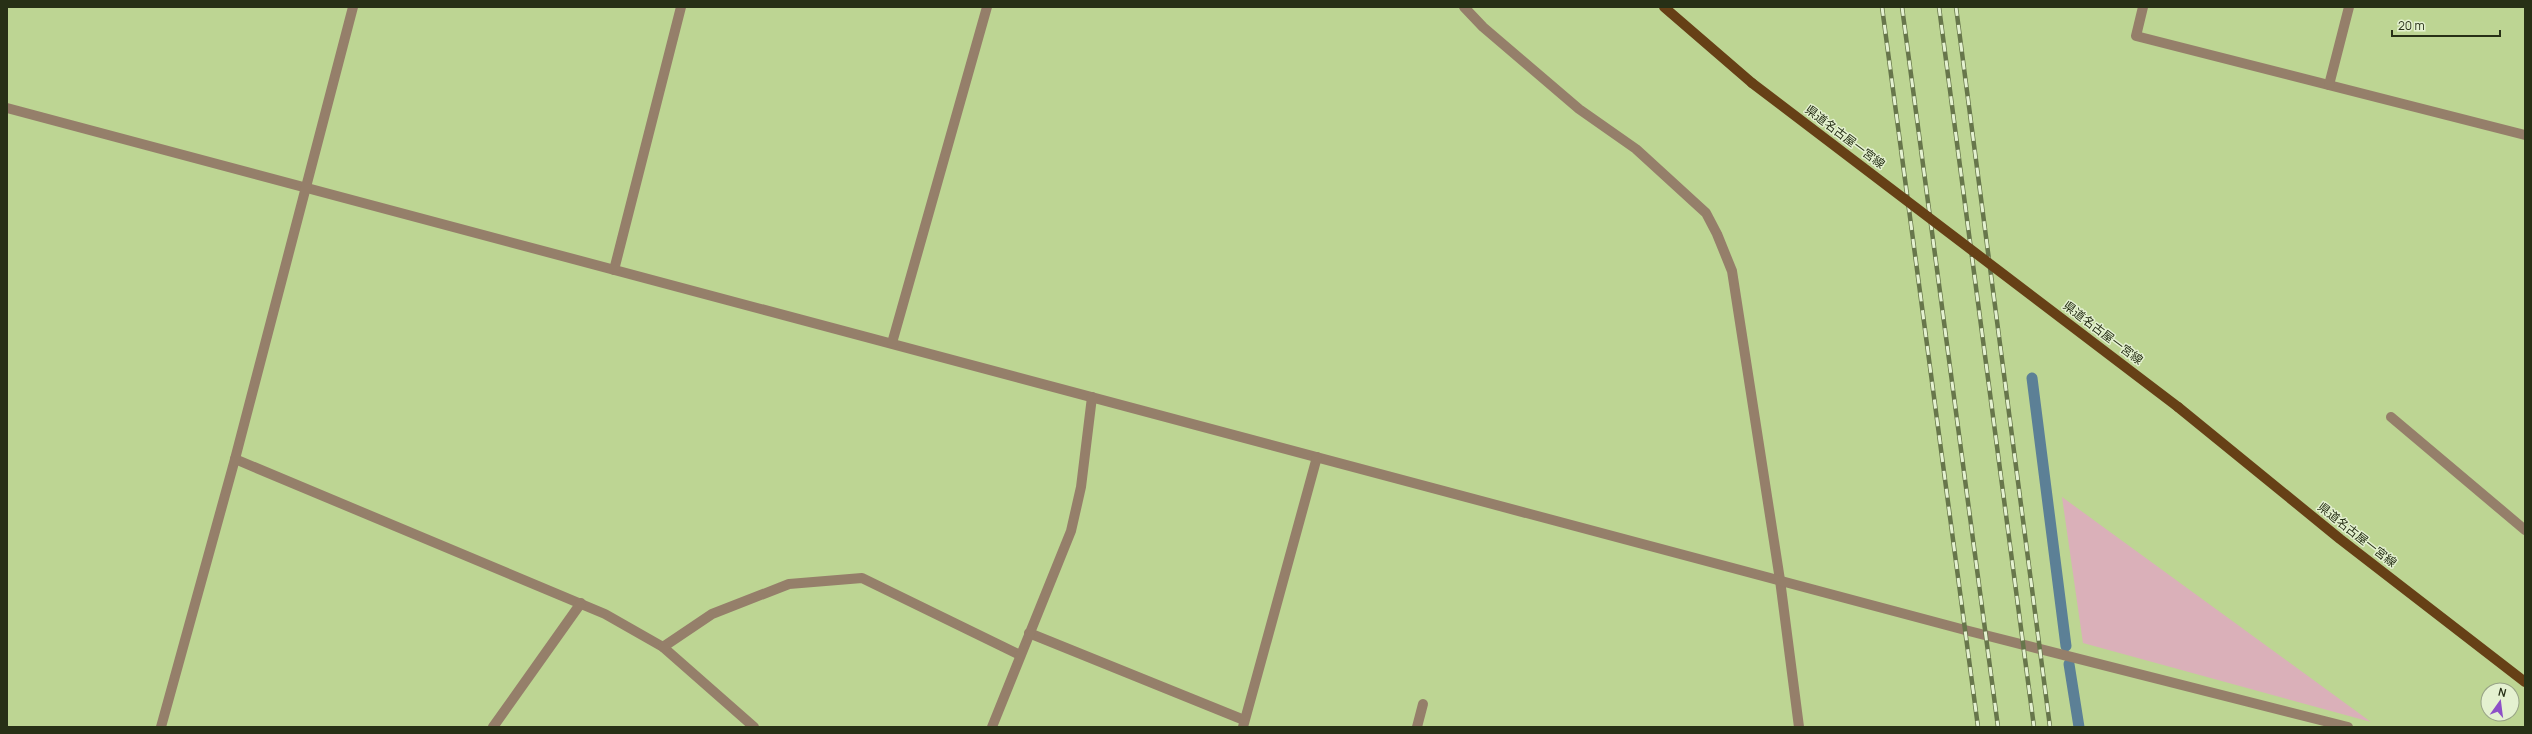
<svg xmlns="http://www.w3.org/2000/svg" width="2532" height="734" viewBox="0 0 2532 734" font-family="Manrope,'Noto Sans JP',sans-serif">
<rect width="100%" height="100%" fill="#bdd593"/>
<path fill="#dab0b9" d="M2062 497 2371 722 2083 643Z"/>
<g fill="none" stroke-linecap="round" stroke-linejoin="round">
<g stroke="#5c8096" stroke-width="11">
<path d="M2032 378 2066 646"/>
<path d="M2069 664 2079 727"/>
</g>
<g stroke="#957f6a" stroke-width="10">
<path d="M1464 7 1483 27 1579 109 1636 149 1706 213 1717 234 1732 271 1780 580 1799 727"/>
<path d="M2143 7 2136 36 2525 135"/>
<path d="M2329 85 2349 7"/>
<path d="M7 108 1965 630 2348 727"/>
<path d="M614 270 681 7"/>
<path d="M892 343 987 7"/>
<path d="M2391 417 2525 530"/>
<path d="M235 459 605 614 663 647 754 727"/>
<path d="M1029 633 1244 720"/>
<path d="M663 647 712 614 789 584 862 578 1020 655"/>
<path d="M161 727 235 459 353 7"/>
<path d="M493 727 581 603"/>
<path d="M992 727 1071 531 1081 487 1092 397"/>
<path d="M1243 727 1317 457"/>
<path d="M1417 727 1423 704"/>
</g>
<g stroke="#664016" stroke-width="10">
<path d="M1664 7 1752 83"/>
<path d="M2178 407 2340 539 2525 682"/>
</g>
<defs>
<g id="rail">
<path d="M1882 7 1978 727"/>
<path d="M1902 7 1998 727"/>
<path d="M1939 7 2034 727"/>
<path d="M1956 7 2050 727"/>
</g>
</defs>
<use href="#rail" stroke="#67764b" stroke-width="4.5"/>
<use href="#rail" stroke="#e4f1d0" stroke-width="3" stroke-dasharray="9" stroke-linecap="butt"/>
<path stroke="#664016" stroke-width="10" d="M1752 83 2178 407"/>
</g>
<g text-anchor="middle" stroke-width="3" stroke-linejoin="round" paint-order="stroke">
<g font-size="12" fill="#273016" stroke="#e4f1d0">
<text transform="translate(1845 137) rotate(37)" y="4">県道名古屋一宮線</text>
<text transform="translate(2103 333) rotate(37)" y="4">県道名古屋一宮線</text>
<text transform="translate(2357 535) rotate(38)" y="4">県道名古屋一宮線</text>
</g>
</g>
<rect width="2532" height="734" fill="none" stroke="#273016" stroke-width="16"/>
<g transform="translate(2500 702) rotate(14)"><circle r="19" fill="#e4f1d0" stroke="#98a486"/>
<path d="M0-3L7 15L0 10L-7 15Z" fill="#8d50c7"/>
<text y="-6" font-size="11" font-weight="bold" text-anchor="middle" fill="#273016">N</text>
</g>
<path d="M2392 30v6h108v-6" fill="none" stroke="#273016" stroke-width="2"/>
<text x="2398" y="30" font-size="12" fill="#273016" stroke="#e4f1d0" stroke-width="3" paint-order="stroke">20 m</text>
</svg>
